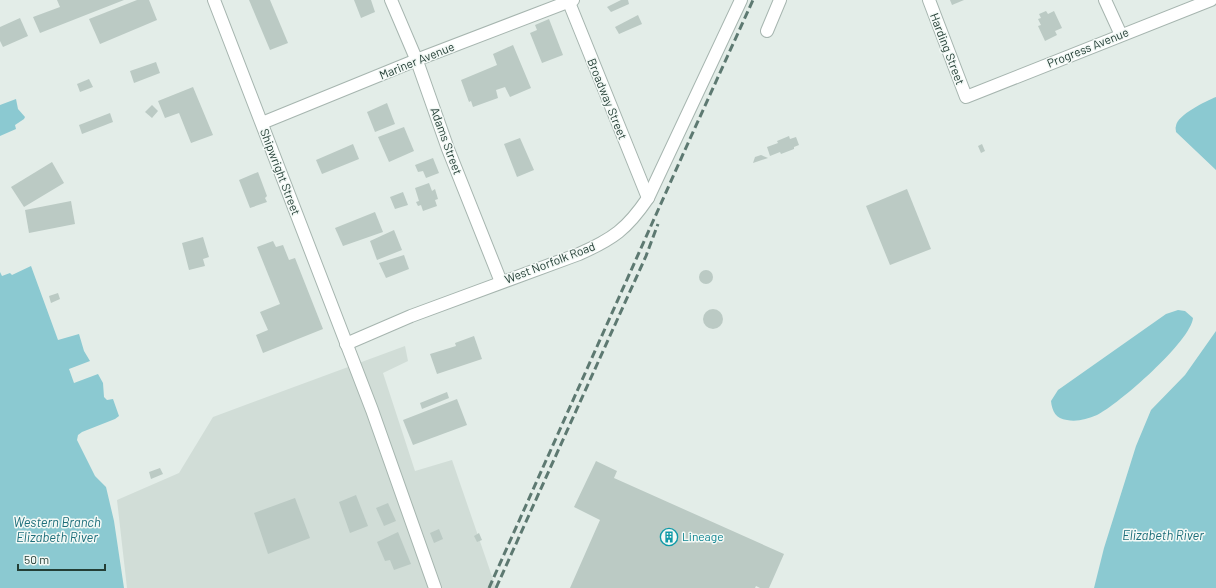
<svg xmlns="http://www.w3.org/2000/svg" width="1216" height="588" viewBox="0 0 1216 588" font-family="Barlow,sans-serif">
<rect width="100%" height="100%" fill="#e3ede8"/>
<path fill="#d1ddd7" d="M405 346 408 361 383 373 415 471 452 460 496 588H127L117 500 179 473 213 417Z"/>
<g fill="#8bc9d1">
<path d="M1216 97V170L1176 132C1176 130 1175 128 1176 126 1177 115 1206 101 1216 97Z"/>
<path d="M16 99 18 109 25 117 24 119 15 125 16 129 0 136V105Z"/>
<path d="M31 266 58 340 79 334 84 351 90 361 69 369 74 383 98 374 103 383 104 397 107 400 113 399 119 416 115 419 82 432 78 435 77 440 95 476 106 487 114 521 124 588H0V272L2 276 10 273 12 275Z"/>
<path d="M1178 310 1185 311 1193 318C1191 341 1118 405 1097 415 1087 419 1077 422 1067 420 1056 419 1052 411 1051 401L1058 390 1166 314Z"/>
<path d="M1216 331V588H1094L1104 548 1136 446 1151 410 1185 375Z"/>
</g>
<g fill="#bbcac4">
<path d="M57 0H124L40 33 33 17 60 7Z"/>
<path d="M137 0H149L157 20 100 44 89 19Z"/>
<path d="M249 0H270L288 43 270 50Z"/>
<path d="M354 0H371L375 12 361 18Z"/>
<path d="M621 0H628L629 4 611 12 607 7Z"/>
<path d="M950 0H964L952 5Z"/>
<path d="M1046 11 1048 14 1054 11 1062 28 1055 31 1057 35 1045 41 1038 26 1041 25 1038 19 1041 18 1039 14Z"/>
<path d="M638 15 642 24 619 34 615 27Z"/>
<path d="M20 18 28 36 3 47 0 41V27Z"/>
<path d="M549 19 563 55 542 63 530 33 537 30 535 25Z"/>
<path d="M513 45 531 88 510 97 505 87 496 90 498 98 473 107 471 101 469 102 461 80 497 65 493 54Z"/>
<path d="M156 62 160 73 134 83 130 71Z"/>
<path d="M89 79 93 87 80 92 77 84Z"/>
<path d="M193 87 213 135 191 143 179 113 165 118 158 101Z"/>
<path d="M387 103 395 124 375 132 367 112Z"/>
<path d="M152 105 158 111 152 118 145 112Z"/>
<path d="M110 113 113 122 82 134 79 125Z"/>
<path d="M404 127 414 151 389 162 378 137Z"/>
<path d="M789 136 790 139 796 137 799 145 794 147V149L781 154 780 152 770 156 767 147 778 143 777 141Z"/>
<path d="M520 138 534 170 517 177 504 144Z"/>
<path d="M353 144 359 159 322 174 316 160Z"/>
<path d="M982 144 985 151 981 153 978 146Z"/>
<path d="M761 155 768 158 753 163 755 157Z"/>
<path d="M433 158 439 173 426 178 423 171 418 172 415 165Z"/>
<path d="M52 162 64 183 24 207 11 187Z"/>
<path d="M258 172 267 196 265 198 267 202 250 208 239 180Z"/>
<path d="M429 183 432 191 435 189 438 199 435 200 437 206 423 211 421 205 418 206 416 202 419 201 415 188Z"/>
<path d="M907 189 931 249 890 265 866 206Z"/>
<path d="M403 192 408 205 395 209 390 197Z"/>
<path d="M71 201 75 224 29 233 25 210Z"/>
<path d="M375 212 383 232 343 246 335 228Z"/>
<path d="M394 230 402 250 377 260 370 241Z"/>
<path d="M203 237 209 257 203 259 205 266 189 270 182 243Z"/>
<path d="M273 241 276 247 283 245 289 260 295 258 323 329 263 353 256 335 268 330 260 312 280 304 257 247Z"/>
<path d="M404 255 409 269 386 278 379 263Z"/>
<circle cx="706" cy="277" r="7"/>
<path d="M58 293 60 299 51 303 49 296Z"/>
<circle cx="713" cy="319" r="10"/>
<path d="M474 336 482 359 437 374 430 354 456 346 455 343Z"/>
<path d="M447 392 449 398 422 409 420 403Z"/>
<path d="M457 399 467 425 413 445 403 420Z"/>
<path d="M596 461 617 471 614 478 784 554 769 588H760L756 586 755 588H570L600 520 574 507Z"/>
<path d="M160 468 163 474 151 479 149 472Z"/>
<path d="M356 495 368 526 350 533 339 502Z"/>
<path d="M295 498 310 538 268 554 254 513Z"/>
<path d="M388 503 396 521 384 526 376 508Z"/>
<path d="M439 529 443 539 434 543 430 533Z"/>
<path d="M398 532 411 564 394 570 390 560 385 561 377 542Z"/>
<path d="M479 533 482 540 477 542 474 536Z"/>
</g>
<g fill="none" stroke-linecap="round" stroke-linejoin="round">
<defs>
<g id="minor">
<path d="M214 0 372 410 435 588"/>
<path d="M391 0 417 61 448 149 501 282"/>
<path d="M568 0 648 198"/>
<path d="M929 0 966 97 1211 0"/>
<path d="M1105 0 1121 35"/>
<path d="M767 31 780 0"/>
<path d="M262 123 424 57 573 0"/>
</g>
<path id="tertiary" d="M346 344 411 316 579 254C613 239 627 229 648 198L741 0"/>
</defs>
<use href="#minor" stroke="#a6b5af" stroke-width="14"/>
<use href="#tertiary" stroke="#a6b5af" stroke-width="14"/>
<use href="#minor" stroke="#fff" stroke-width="12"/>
<use href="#tertiary" stroke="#fff" stroke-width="12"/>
<g stroke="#5d7971" stroke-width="3" stroke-dasharray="8 4" stroke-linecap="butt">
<path d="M489 588 684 152 753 0"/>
<path d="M496 588 646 256 658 224"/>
</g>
</g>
<defs>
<symbol id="building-ring" viewBox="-11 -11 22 22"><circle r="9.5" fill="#f3f9f6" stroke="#0f9aa8" stroke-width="1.5"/><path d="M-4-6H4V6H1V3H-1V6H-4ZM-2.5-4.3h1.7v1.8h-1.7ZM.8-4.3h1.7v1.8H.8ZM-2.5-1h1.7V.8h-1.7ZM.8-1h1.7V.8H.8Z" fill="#0f9aa8"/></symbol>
</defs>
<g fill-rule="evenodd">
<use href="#building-ring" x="659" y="527" width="20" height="20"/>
</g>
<g text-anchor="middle" stroke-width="3" stroke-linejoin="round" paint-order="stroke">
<g font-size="12" fill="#233e35" stroke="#f3f9f6">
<text transform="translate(1088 48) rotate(-22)" y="4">Progress Avenue</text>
<text transform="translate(947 49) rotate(69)" y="4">Harding Street</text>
<text transform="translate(417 61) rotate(-22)" y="4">Mariner Avenue</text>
<text transform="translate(607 99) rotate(68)" y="4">Broadway Street</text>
<text transform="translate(446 141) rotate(70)" y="4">Adams Street</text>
<text transform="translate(280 172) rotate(69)" y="4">Shipwright Street</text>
<text transform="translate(550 263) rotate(-21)" y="4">West Norfolk Road</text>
</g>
<g font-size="12" fill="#0d838f" stroke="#f3f9f6" text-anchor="start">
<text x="682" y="541">Lineage</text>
</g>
<g font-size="13" font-style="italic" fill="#1d6e7a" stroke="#f3f9f6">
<text x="57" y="527">Western Branch<tspan x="57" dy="15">Elizabeth River</tspan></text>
<text x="1163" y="540">Elizabeth River</text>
</g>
</g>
<path d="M18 564v6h87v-6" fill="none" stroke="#233e35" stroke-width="2"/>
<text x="24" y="564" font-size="12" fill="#233e35" stroke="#f3f9f6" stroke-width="3" paint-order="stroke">50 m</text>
</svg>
